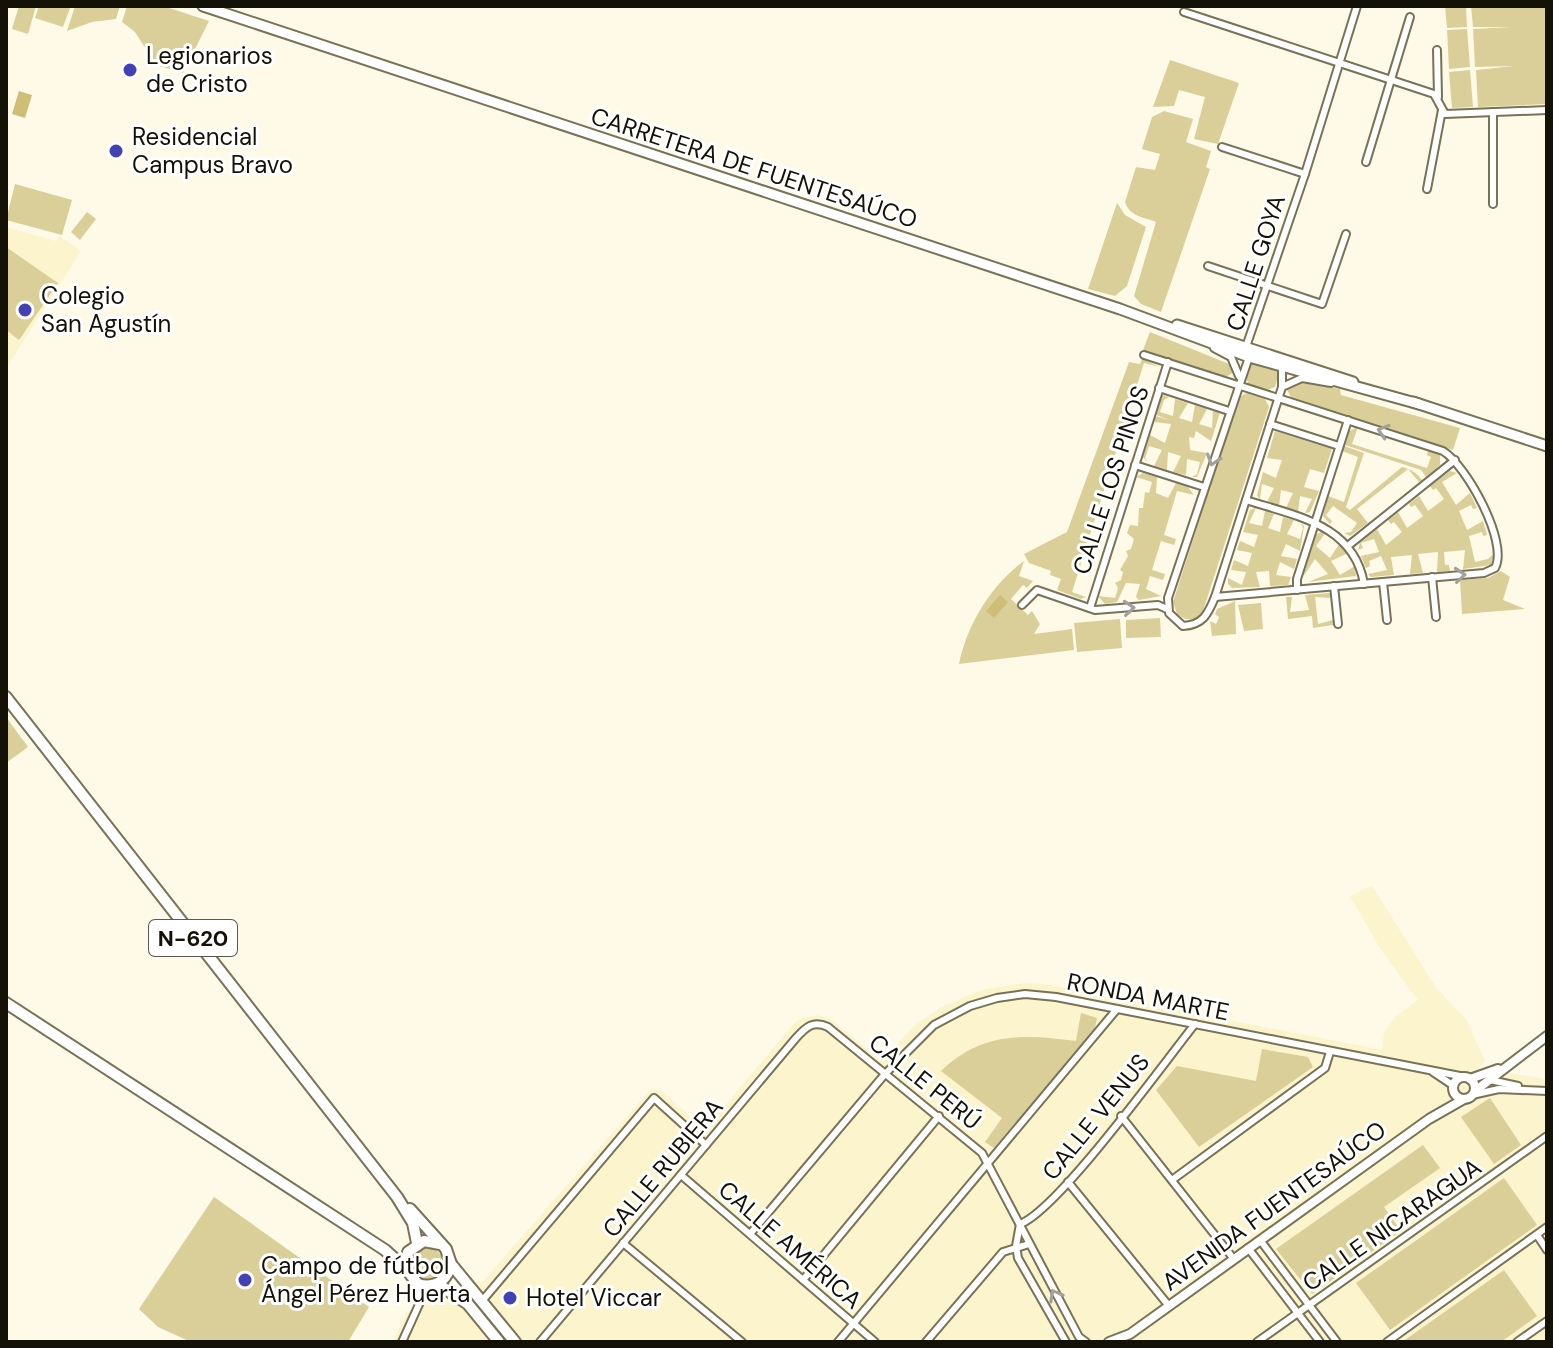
<svg xmlns="http://www.w3.org/2000/svg" width="1553" height="1348" viewBox="0 0 1553 1348" font-family="'DM Sans',sans-serif">
<rect width="100%" height="100%" fill="#fefae7"/>
<g fill="#fcf4cc">
<path d="M6 227 56 241 59 236 81 251 6 368Z"/>
<path d="M1372 886 1437 989 1466 1019 1485 1061 1478 1068 1547 1079V1342H393L406 1313 436 1290 483 1281 651 1089 660 1090 699 1124 708 1126 795 1022 803 1018 817 1015 832 1020 881 1061 914 1026 941 1007 981 990 1025 983 1045 984 1382 1050 1384 1033 1395 1017 1418 1000 1381 950 1350 896Z"/>
</g>
<g fill="#dacf99">
<path d="M19 6H36L28 34 12 29Z"/>
<path d="M39 6 70 8 63 27 35 18Z"/>
<path d="M75 6H120L116 19 92 22 67 31Z"/>
<path d="M127 6H163L209 21 183 73 156 65 135 32 122 22Z"/>
<path d="M1445 6H1466L1467 27 1447 28Z"/>
<path d="M1471 6H1547V104L1478 107 1476 70 1514 66 1475 67 1473 29 1511 27H1473Z"/>
<path d="M1467 29 1470 67 1449 69 1447 30Z"/>
<path d="M1170 60 1239 83 1218 144 1194 139 1205 97 1179 90 1174 106 1153 107Z"/>
<path d="M1470 70 1473 107 1452 108 1449 72Z"/>
<path d="M1164 111 1193 119 1186 142 1211 151 1206 167 1210 169 1161 312 1141 304 1134 296 1156 222C1144 217 1130 217 1125 202L1136 167 1155 170 1160 154 1142 149 1152 117Z"/>
<path d="M15 184 72 200 62 235 6 220Z"/>
<path d="M1117 203 1125 215 1146 227 1127 286 1115 296 1088 289Z"/>
<path d="M87 212 96 219 80 240 71 232Z"/>
<path d="M6 247 58 283 19 340 6 330Z"/>
<path d="M1150 332 1234 366V372L1226 377 1143 350Z"/>
<path d="M1142 359 1160 367 1144 363 1072 592 1086 597 1081 599 1057 590 1061 579 1050 575 1051 571 1029 563 1024 554 1067 532 1129 362 1140 364Z"/>
<path d="M1249 362 1280 371 1275 387 1267 390 1249 384 1245 377Z"/>
<path d="M1296 382 1340 389 1341 395 1460 428 1453 450 1292 399 1287 390Z"/>
<path d="M1247 393 1265 399 1269 407 1203 611C1196 621 1187 622 1177 614L1173 602 1239 397Z"/>
<path d="M1162 395 1169 397 1164 400 1160 412 1173 416 1175 399 1188 403 1179 418 1192 422 1195 405 1207 409 1199 424 1212 428 1213 411 1220 413 1211 441 1196 431 1194 438 1189 437 1190 450 1207 453 1197 477H1192L1197 474 1200 462 1187 459 1186 475 1173 472 1181 456 1168 452 1167 470 1154 466 1162 450 1149 446 1145 458 1148 463 1143 457 1150 435 1165 443 1171 424 1154 422 1155 416 1170 420 1156 415Z"/>
<path d="M1358 427 1352 444 1427 468 1431 457 1427 455 1428 450 1440 454V465L1426 477 1421 470 1345 445 1349 431Z"/>
<path d="M1275 431 1332 449 1324 473 1310 469 1304 487 1319 491 1310 512 1305 513 1312 499 1300 496 1298 512 1286 508 1293 493 1281 490 1279 506 1267 502 1274 488 1262 484 1260 499 1257 496 1263 472 1276 478 1282 460 1267 458Z"/>
<path d="M1344 446 1364 453 1346 507 1350 510 1402 467C1412 470 1416 472 1422 480L1419 482 1408 469 1357 509 1368 523 1350 536 1344 533 1351 532 1357 523 1333 506 1326 515 1332 521 1330 524 1323 516 1328 496 1344 502 1358 457 1342 451Z"/>
<path d="M1450 471 1457 473 1442 482 1456 505 1470 493 1477 508 1473 509 1471 505 1459 511 1467 530 1483 521 1487 535 1483 536 1482 532 1469 536 1475 562 1488 559 1493 554 1491 565 1463 569 1465 550 1444 552 1445 565H1449L1450 571 1437 572 1438 552 1418 554 1423 573 1410 574 1412 555 1391 557 1394 575 1371 577 1368 574 1387 570 1381 556 1369 561 1370 566 1366 568 1361 556 1379 552 1374 539 1361 543 1363 548 1358 550 1360 543 1377 529 1386 545 1402 532 1394 522 1391 524 1388 520 1398 512 1407 528 1423 516 1415 505 1411 507 1409 504 1419 496 1428 511 1444 499 1436 488 1433 490 1430 486Z"/>
<path d="M1143 473 1157 477 1156 493 1168 498 1176 483 1188 487 1194 495 1177 491 1164 535 1176 539 1174 545 1161 541 1152 570 1165 574 1163 580 1150 576 1146 589 1161 596 1139 600 1136 597 1140 584 1126 583 1117 602 1105 604 1098 596 1115 598 1118 588 1115 583 1121 580 1123 572 1120 570 1128 556 1126 551 1131 549 1134 539 1127 533 1130 525 1138 526 1139 508H1143L1145 492 1149 493 1152 482 1136 477Z"/>
<path d="M1256 508 1249 523 1262 526 1265 511 1274 514 1268 528 1280 532 1283 517 1294 520 1287 534 1300 539 1303 528 1301 523 1304 526 1300 551 1286 544 1281 556 1297 559 1294 569 1280 562 1276 575 1291 577 1288 585 1270 586 1269 571 1256 572 1260 587 1232 588 1228 584V578L1242 585 1246 572 1231 570 1234 560 1248 566 1252 553 1237 550 1240 541 1254 547 1258 535 1243 532 1250 510Z"/>
<path d="M1323 531 1326 532 1316 546 1330 558 1340 543 1348 553 1331 561 1340 575 1355 566 1356 576 1308 582 1328 574 1315 559 1303 577 1315 535Z"/>
<path d="M1024 561 1019 576 1033 581 1027 588 1023 585 1011 599 1028 615 1032 611 1040 624 1034 634 1072 629 1074 650 959 664C967 625 991 585 1024 561Z"/>
<path d="M1501 571 1510 577 1503 600 1525 609 1462 614 1460 580 1488 578Z"/>
<path d="M1330 593V598L1315 597 1318 624 1333 620V625L1313 628 1312 616 1288 619 1286 597H1292L1290 612 1309 610 1305 595Z"/>
<path d="M1235 601 1236 634 1212 636 1210 621 1216 624 1219 617 1215 614 1217 609Z"/>
<path d="M1261 603 1263 629 1244 631 1238 605Z"/>
<path d="M1160 618 1161 637 1126 638V620Z"/>
<path d="M1120 619 1122 648 1077 652 1074 623Z"/>
<path d="M6 717 28 747 6 763Z"/>
<path d="M1081 1013 1097 1018 1095 1028 994 1148 985 1142 1002 1118 941 1071C982 1032 1023 1034 1076 1041Z"/>
<path d="M1262 1049 1308 1057 1313 1067 1199 1147 1156 1090 1177 1066 1256 1081Z"/>
<path d="M1490 1098 1521 1145 1494 1164 1461 1117Z"/>
<path d="M1423 1145 1440 1168 1384 1207 1401 1231 1312 1294 1276 1249Z"/>
<path d="M1504 1178 1537 1225 1390 1330 1356 1283Z"/>
<path d="M214 1197 369 1307 348 1342H191L158 1327 139 1309Z"/>
<circle cx="428" cy="1264" r="16"/>
<path d="M1504 1270 1537 1316 1501 1342H1402Z"/>
</g>
<g fill="#cebe76">
<path d="M19 91 32 95 25 118 12 114Z"/>
<path d="M1000 595 1008 602 994 618 986 611Z"/>
</g>
<g fill="none" stroke-linecap="round" stroke-linejoin="round">
<defs>
<g id="minor">
<path d="M1184 12 1434 94 1445 114 1547 110"/>
<path d="M1437 50 1438 97"/>
<path d="M1222 147 1305 174"/>
<path d="M1366 162 1410 17"/>
<path d="M1427 189 1442 110"/>
<path d="M1493 204V112"/>
<path d="M1208 266 1322 304 1346 234"/>
<path d="M1214 348 1231 357 1239 376"/>
<path d="M1144 355 1443 451C1466 465 1509 542 1495 568L1484 573 1215 597"/>
<path d="M1282 365V387L1215 597C1208 614 1203 625 1183 626L1169 613 1168 598 1249 357 1247 344 1305 174 1357 6"/>
<path d="M1282 387 1302 378 1331 383"/>
<path d="M1159 388 1229 411"/>
<path d="M1270 424 1339 446"/>
<path d="M1135 465 1204 487"/>
<path d="M1246 500C1295 516 1354 524 1364 584"/>
<path d="M1349 545 1455 460"/>
<path d="M1432 577 1436 617"/>
<path d="M1383 582 1387 620"/>
<path d="M1334 586 1338 624"/>
<path d="M1297 590V579L1348 420"/>
<path d="M1022 605 1037 590 1095 610 1158 605 1167 609"/>
<path d="M1090 608 1168 362"/>
<path d="M1433 1072 1454 1086"/>
<path d="M1490 1080 1518 1086"/>
<path d="M1472 1095 1499 1089 1547 1091"/>
<path d="M1121 1116 1233 1258"/>
<path d="M681 1175 875 1342"/>
<path d="M1172 1180 1325 1068 1330 1052"/>
<path d="M1068 1182 1169 1306"/>
<path d="M1020 1224C1058 1210 1163 1064 1195 1024"/>
<path d="M1020 1224 1016 1246 1018 1258 1066 1342"/>
<path d="M750 1234 885 1074 934 1025 970 1006 997 998 1025 994 1056 997 1465 1077"/>
<path d="M1537 1235 1547 1250"/>
<path d="M1260 1240 1337 1342"/>
<path d="M623 1243 742 1342"/>
<path d="M1248 1248 1320 1342"/>
<path d="M803 1280 939 1116"/>
<path d="M418 1284 421 1300 434 1286"/>
<path d="M482 1301 654 1098 706 1145"/>
<path d="M402 1342 421 1300"/>
<path d="M540 1342 796 1038C806 1027 813 1020 828 1027L982 1153 1079 1337 1086 1342"/>
<path d="M838 1342 1117 1009"/>
<path d="M926 1342 1003 1252 1029 1244"/>
<path d="M1257 1342 1547 1136"/>
<path d="M1387 1342 1547 1227"/>
<path d="M1517 1342 1547 1321"/>
</g>
<g id="tertiary">
<circle cx="1464" cy="1088" r="11"/>
<path d="M1470 1079 1498 1069"/>
<path d="M1475 1091 1547 1036"/>
<path d="M1109 1342 1130 1334 1429 1119 1464 1099"/>
</g>
<g id="secondary">
<path d="M203 6 1120 309 1249 357 1419 404"/>
<path d="M1177 325 1353 382"/>
<path d="M1413 402 1547 446"/>
</g>
<path id="primary" d="M6 1003 385 1250 406 1269"/>
<g id="trunk">
<path d="M6 697 397 1197 413 1223 417 1243"/>
<path d="M410 1209 446 1249 451 1264C447 1281 435 1289 418 1284L406 1269 408 1252 424 1241 440 1244"/>
<path d="M451 1264 515 1342"/>
<path d="M438 1284 468 1304 499 1342"/>
</g>
</defs>
<use href="#minor" stroke="#787256" stroke-width="10"/>
<use href="#tertiary" stroke="#787256" stroke-width="12"/>
<use href="#secondary" stroke="#787256" stroke-width="13"/>
<use href="#primary" stroke="#787256" stroke-width="14"/>
<use href="#trunk" stroke="#787256" stroke-width="14"/>
<use href="#minor" stroke="#fff" stroke-width="6"/>
<use href="#tertiary" stroke="#fff" stroke-width="8"/>
<use href="#secondary" stroke="#fff" stroke-width="9"/>
<use href="#primary" stroke="#fff" stroke-width="10"/>
<use href="#trunk" stroke="#fff" stroke-width="10"/>
</g>
<defs><path id="oneway-chevron" d="M-2-3.5L2.5 0L-2 3.5" fill="none" stroke-width="1.6" stroke-linecap="round" stroke-linejoin="round" transform="scale(2)"/></defs>
<g stroke="#a1a09c">
<use href="#oneway-chevron" transform="translate(1383 431) rotate(-162)"/>
<use href="#oneway-chevron" transform="translate(1213 460) rotate(108)"/>
<use href="#oneway-chevron" transform="translate(1460 575) rotate(-5)"/>
<use href="#oneway-chevron" transform="translate(1129 608) rotate(-5)"/>
<use href="#oneway-chevron" transform="translate(1055 1295) rotate(-119)"/>
</g>
<g fill="#4341b6" stroke="#fff" stroke-width="3">
<circle cx="130" cy="70" r="8"/>
<circle cx="116" cy="151" r="8"/>
<circle cx="25" cy="310" r="8"/>
<circle cx="245" cy="1280" r="8"/>
<circle cx="510" cy="1298" r="8"/>
</g>
<g text-anchor="middle" stroke-width="6" stroke-linejoin="round" paint-order="stroke">
<rect fill="#fff" stroke="#5a5951" stroke-width="2" x="149" y="920" width="88" height="36" rx="6"/>
<g font-size="22" font-weight="bold" fill="#141207">
<text x="193" y="946">N-620</text>
</g>
<g font-size="24" fill="#141207" stroke="#fff" text-anchor="start">
<text x="146" y="64">Legionarios<tspan x="146" dy="28">de Cristo</tspan></text>
<text x="132" y="145">Residencial<tspan x="132" dy="28">Campus Bravo</tspan></text>
<text x="41" y="304">Colegio<tspan x="41" dy="28">San Agustín</tspan></text>
<text x="261" y="1274">Campo de fútbol<tspan x="261" dy="28">Ángel Pérez Huerta</tspan></text>
<text x="526" y="1306">Hotel Viccar</text>
</g>
<g font-size="24" fill="#141207" stroke="#fff">
<text transform="translate(754 168) rotate(18)" y="8">CARRETERA DE FUENTESAÚCO</text>
<text transform="translate(1256 263) rotate(-72)" y="8">CALLE GOYA</text>
<text transform="translate(1111 480) rotate(-72)" y="8">CALLE LOS PINOS</text>
<text transform="translate(1148 997) rotate(11)" y="8">RONDA MARTE</text>
<text transform="translate(925 1082) rotate(39)" y="8">CALLE PERÚ</text>
<text transform="translate(1096 1117) rotate(-51)" y="8">CALLE VENUS</text>
<text transform="translate(663 1168) rotate(-50)" y="8">CALLE RUBIERA</text>
<text transform="translate(1274 1206) rotate(-36)" y="8">AVENIDA FUENTESAÚCO</text>
<text transform="translate(1392 1225) rotate(-35)" y="8">CALLE NICARAGUA</text>
<text transform="translate(790 1245) rotate(41)" y="8">CALLE AMÉRICA</text>
</g>
</g>
<rect width="1553" height="1348" fill="none" stroke="#141207" stroke-width="16"/>
</svg>
